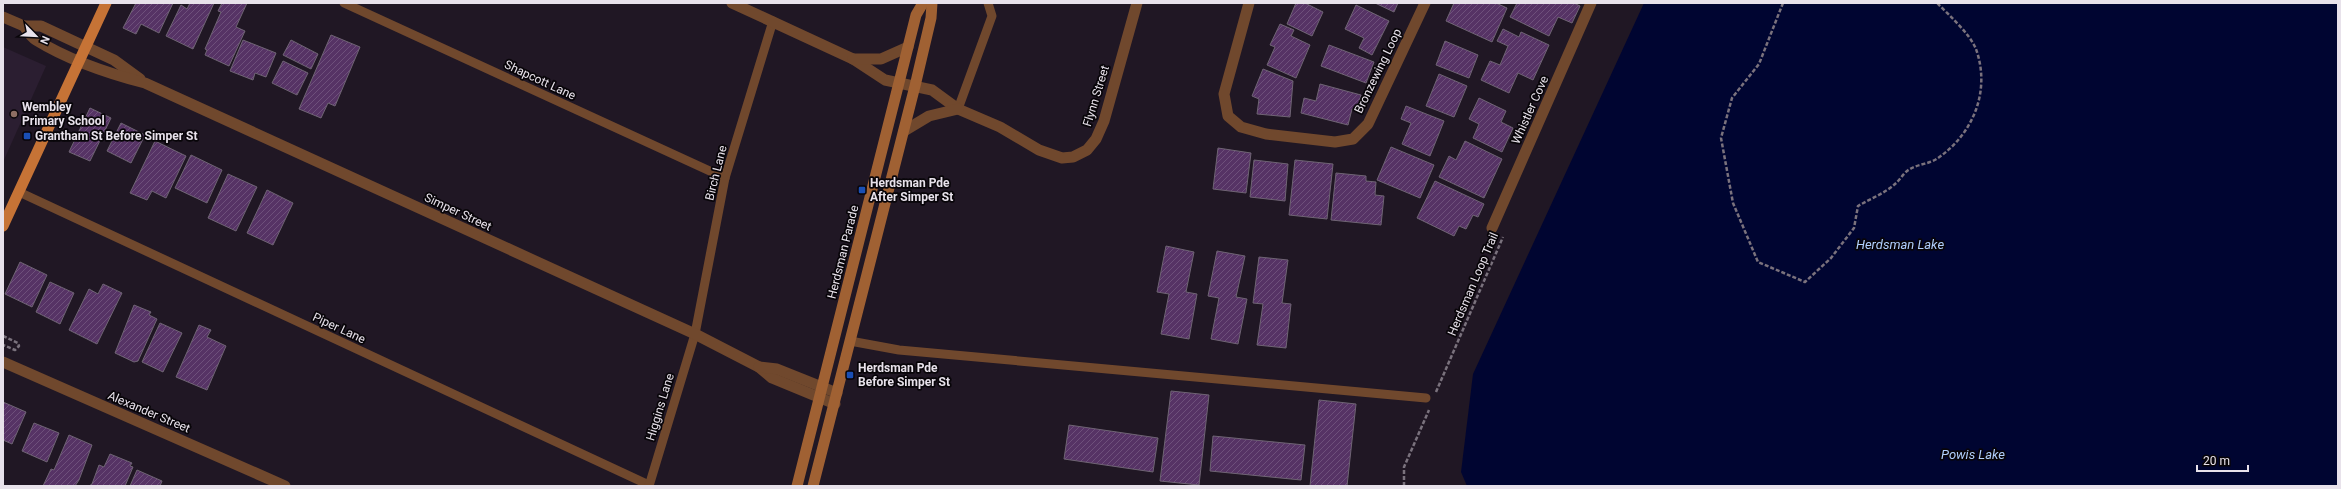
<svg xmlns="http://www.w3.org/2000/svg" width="2341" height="489" viewBox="0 0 2341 489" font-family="Roboto,sans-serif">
<defs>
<pattern id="building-hatch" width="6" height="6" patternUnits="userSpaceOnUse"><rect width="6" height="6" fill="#563365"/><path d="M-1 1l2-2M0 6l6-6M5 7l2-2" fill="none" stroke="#6e507b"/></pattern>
</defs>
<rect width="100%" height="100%" fill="#201724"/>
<path fill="#2b1e31" d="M3 47 46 66 3 162Z"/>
<path fill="#000531" d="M1644 3H2338V486H1467L1461 472 1473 374Z"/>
<g fill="url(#building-hatch)" stroke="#6f6474">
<path d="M136 3H173L159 33 141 24 136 34 123 28Z"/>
<path d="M190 3H214L193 49 166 36 181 5 187 9Z"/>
<path d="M222 3H247L236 27 245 31 229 66 205 55 207 50 205 49 221 12 218 11Z"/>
<path d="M1296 3H1305L1323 12 1312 36 1287 24Z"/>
<path d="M1375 3H1398L1394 12Z"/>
<path d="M1454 3H1496L1507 8 1492 42 1446 21Z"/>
<path d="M1517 3H1574L1580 6 1572 23 1558 17 1549 36 1510 17Z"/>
<path d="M1356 5 1389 21 1372 55 1359 48 1364 38 1345 29Z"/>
<path d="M1280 24 1294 30 1291 36 1310 45 1296 78 1267 65 1275 47 1270 45Z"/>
<path d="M1503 29 1519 37 1521 32 1549 45 1533 80 1518 73 1509 93 1481 80 1490 61 1500 65 1508 46 1497 41Z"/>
<path d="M331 35 360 47 335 106 328 103 321 118 299 109Z"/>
<path d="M243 40 276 53 266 77 255 73 253 80 230 71Z"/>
<path d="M291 40 318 54 311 69 283 55Z"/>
<path d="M1445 41 1478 55 1469 78 1436 65Z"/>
<path d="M1329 45 1374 62 1366 83 1321 66Z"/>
<path d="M283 61 308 73 297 95 272 83Z"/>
<path d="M1263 69 1293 81 1290 117 1257 114 1259 99 1252 96Z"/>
<path d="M1439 74 1467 86 1454 117 1426 106Z"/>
<path d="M1320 84 1361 95 1357 111 1352 109 1348 125 1301 113 1304 98 1316 101Z"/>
<path d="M1479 98 1506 111 1501 122 1513 128 1502 152 1473 138 1479 124 1469 119Z"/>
<path d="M1406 106 1444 121 1430 156 1402 144 1411 123 1401 119Z"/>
<path d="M90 108 111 118 90 161 69 152Z"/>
<path d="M121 123 145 135 131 163 107 151Z"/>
<path d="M155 141 186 156 166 198 152 191 147 200 130 193Z"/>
<path d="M1465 141 1502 159 1484 198 1439 177 1449 156 1456 160Z"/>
<path d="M1391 147 1434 165 1420 198 1377 180Z"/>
<path d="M1218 148 1251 153 1246 193 1213 189Z"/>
<path d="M191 155 222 170 207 203 175 188Z"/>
<path d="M1254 160 1288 164 1285 201 1250 197Z"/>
<path d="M1295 160 1333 164 1327 219 1289 215Z"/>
<path d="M1336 173 1366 176V181L1376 182 1375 195 1384 196 1381 225 1331 220Z"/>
<path d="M228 174 257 187 236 231 208 218Z"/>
<path d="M1435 181 1484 204 1478 217 1473 215 1466 229 1459 226 1454 236 1417 218Z"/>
<path d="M267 190 293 203 273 245 247 233Z"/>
<path d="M1166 246 1194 252 1186 292 1197 294 1189 339 1161 334 1169 294 1157 292Z"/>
<path d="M1217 251 1245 256 1236 297 1247 299 1238 344 1211 339 1219 298 1208 296Z"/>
<path d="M1259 257 1288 260 1282 303 1291 304 1286 348 1257 345 1263 304 1253 303Z"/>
<path d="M20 262 47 275 32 307 5 294Z"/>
<path d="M50 282 74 293 60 324 36 312Z"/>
<path d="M103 284 122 293 97 344 69 330 89 289 98 294Z"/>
<path d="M134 305 151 312 149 315 157 319 138 361 134 362 115 353Z"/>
<path d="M160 323 182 333 163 372 142 362Z"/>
<path d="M199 325 211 330 207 337 226 346 207 390 176 377Z"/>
<path d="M1171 391 1209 395 1199 485 1160 481Z"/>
<path d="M1319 400 1356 404 1347 486H1310Z"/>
<path d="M3 402 26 412 12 444 3 440Z"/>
<path d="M34 423 59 433 47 462 22 451Z"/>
<path d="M1069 425 1158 438 1153 472 1064 459Z"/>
<path d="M69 435 92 445 79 480 75 486H43L51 469 54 470Z"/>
<path d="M1213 436 1305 445 1301 480 1210 471Z"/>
<path d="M110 454 132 463 130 466 133 467 125 486H89L92 484 99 465 104 467Z"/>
<path d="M137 470 162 481 160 486H130Z"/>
</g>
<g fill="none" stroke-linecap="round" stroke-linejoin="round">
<g stroke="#7a727d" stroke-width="2.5" stroke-dasharray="4 2" stroke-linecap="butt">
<path d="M1783 3 1759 64 1732 98 1721 138 1733 203 1758 262 1805 282 1831 258 1854 228 1858 206C1870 199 1885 193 1895 184 1900 180 1904 172 1910 169 1918 164 1930 164 1938 158 1973 134 1991 91 1976 49 1970 34 1949 15 1937 3"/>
<path d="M3 336 18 343 19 346 15 350 3 345"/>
<path d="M1436 392 1503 237"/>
<path d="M1404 486V467L1429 410"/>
</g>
<g stroke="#70482d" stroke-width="9">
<path d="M344 3 725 178"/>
<path d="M958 109 992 16 988 3"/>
<path d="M19 192 649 485"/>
<path d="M850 341 899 350 1426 398"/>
<path d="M649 486 695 334 725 178 773 21"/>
</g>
<g stroke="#70482d" stroke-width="11">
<path d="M732 3 853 59 885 80 932 90 958 109 1000 127 1039 150 1062 158 1073 157 1087 150 1096 139 1104 121 1137 3"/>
<path d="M1249 3 1224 94 1228 116 1241 127 1266 134 1335 142 1353 139 1368 124 1425 3"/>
<path d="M3 17 24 26H41L86 47 114 60 140 79"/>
<path d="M24 26C27 30 31 37 36 40 67 59 110 74 145 83L695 334 759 367 772 378 835 404"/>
<path d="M853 59H881L908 47"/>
<path d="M904 131 929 116 958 109"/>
<path d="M1492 228 1591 3"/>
<path d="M3 362 285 486"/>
<path d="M759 367 777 369 837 393"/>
</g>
<g stroke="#a06133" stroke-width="11">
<path d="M797 486 908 47 916 15 923 3"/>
<path d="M813 486 915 86 931 18 932 3"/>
</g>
<path stroke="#c67336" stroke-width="11" d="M3 226 106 3"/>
</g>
<circle fill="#8d6e63" stroke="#080509" stroke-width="1.5" cx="14" cy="114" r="4"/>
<g fill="#1a4fb4" stroke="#080509" stroke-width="1.5">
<rect x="23" y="132" width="8" height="8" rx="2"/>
<rect x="858" y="186" width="8" height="8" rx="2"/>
<rect x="846" y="371" width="8" height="8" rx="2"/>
</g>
<g text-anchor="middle" stroke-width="3.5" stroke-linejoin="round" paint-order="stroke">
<g font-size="12" fill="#e8e2eb" stroke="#080509">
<text transform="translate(1378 71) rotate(-64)" y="4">Bronzewing Loop</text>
<text transform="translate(540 80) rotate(25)" y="4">Shapcott Lane</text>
<text transform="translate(1096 96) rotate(-73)" y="4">Flynn Street</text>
<text transform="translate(1530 110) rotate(-66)" y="4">Whistler Cove</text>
<text transform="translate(716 173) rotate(-76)" y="4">Birch Lane</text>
<text transform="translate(458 212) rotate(25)" y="4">Simper Street</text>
<text transform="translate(843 252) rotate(-76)" y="4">Herdsman Parade</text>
<text transform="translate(1473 284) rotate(-67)" y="4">Herdsman Loop Trail</text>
<text transform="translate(339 328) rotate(25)" y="4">Piper Lane</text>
<text transform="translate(660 407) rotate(-73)" y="4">Higgins Lane</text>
<text transform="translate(149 412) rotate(23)" y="4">Alexander Street</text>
</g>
<g font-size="12" font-weight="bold" fill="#e8e2eb" stroke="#080509" text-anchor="start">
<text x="22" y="111">Wembley<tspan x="22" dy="14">Primary School</tspan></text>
<text x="35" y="140">Grantham St Before Simper St</text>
<text x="870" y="187">Herdsman Pde<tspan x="870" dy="14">After Simper St</tspan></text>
<text x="858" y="372">Herdsman Pde<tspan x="858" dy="14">Before Simper St</tspan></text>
</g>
<g font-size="13" font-style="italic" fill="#b1cffd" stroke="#080509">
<text x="1900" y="249">Herdsman Lake</text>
<text x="1973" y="459">Powis Lake</text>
</g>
</g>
<rect width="2341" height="489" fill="none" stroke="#e8e2eb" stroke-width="8"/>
<g transform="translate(36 36) rotate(114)" stroke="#080509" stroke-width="3" paint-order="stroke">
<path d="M0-3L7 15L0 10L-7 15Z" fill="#e8e2eb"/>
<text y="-6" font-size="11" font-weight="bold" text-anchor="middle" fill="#e8e2eb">N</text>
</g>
<path d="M2197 465v6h51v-6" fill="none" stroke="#e8e2eb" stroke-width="2"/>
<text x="2203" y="465" font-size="12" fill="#e8e2eb" stroke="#080509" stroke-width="3" paint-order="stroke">20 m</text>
</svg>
